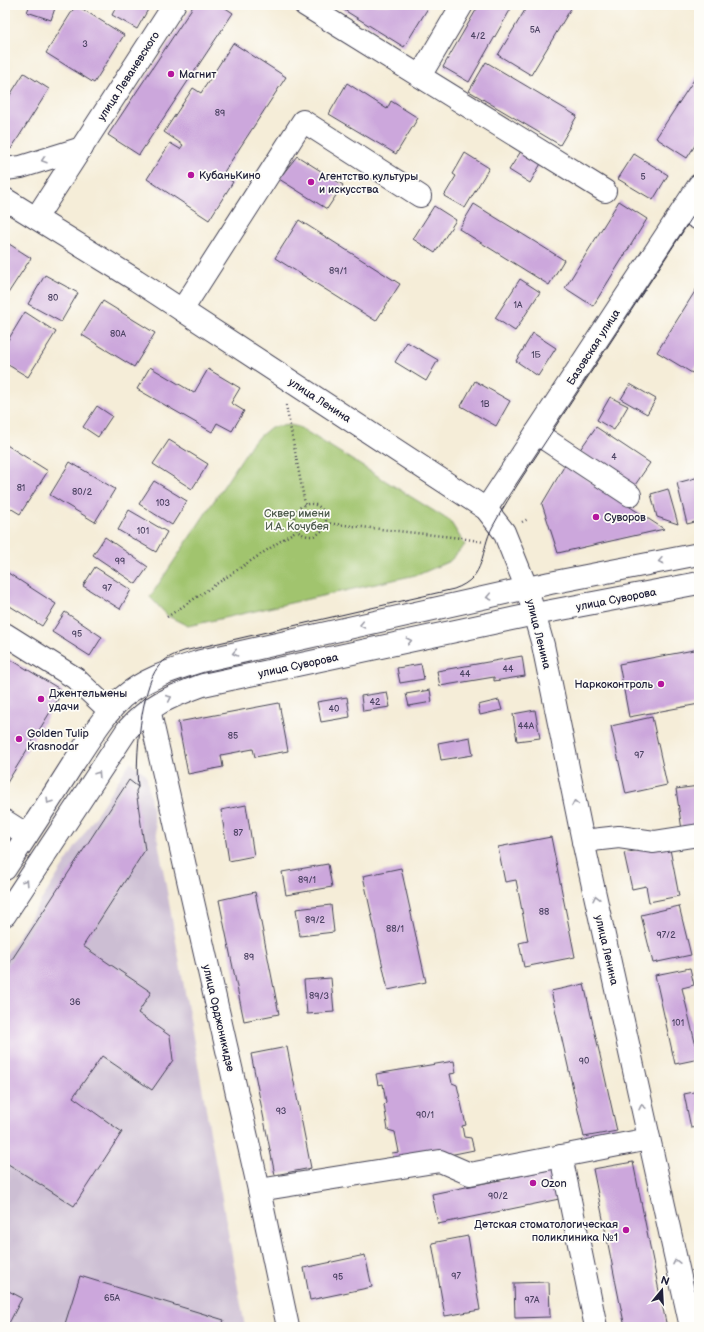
<svg xmlns="http://www.w3.org/2000/svg" width="704" height="1332" viewBox="0 0 704 1332" font-family="'Balsamiq Sans',sans-serif">
<rect width="100%" height="100%" fill="#fdfcf7"/>
<filter id="ink" filterUnits="userSpaceOnUse"><feTurbulence type="fractalNoise" baseFrequency=".025" numOctaves="2"/><feDisplacementMap in="SourceGraphic" scale="8" xChannelSelector="R" yChannelSelector="G"/><feConvolveMatrix kernelMatrix="1 2 1 2 8 2 1 2 1" color-interpolation-filters="sRGB"/></filter>
<filter id="wash" filterUnits="userSpaceOnUse"><feTurbulence type="fractalNoise" baseFrequency=".012" numOctaves="4" result="noise"/><feDisplacementMap in="SourceGraphic" scale="16" xChannelSelector="R" yChannelSelector="G"/><feGaussianBlur stdDeviation="0.9" result="paint"/><feColorMatrix in="noise" values="0 0 0 0 0 0 0 0 0 0 0 0 0 0 0 0 0 1.4 0 .05"/><feComposite in="paint" operator="in"/></filter>
<g filter="url(#wash)">
<rect width="100%" height="100%" fill="#f5edd8"/>
<path fill="#ccbed3" d="M130 762 146 774 245 1327H5V957Z"/>
<path fill="#a1c46e" stroke="#627354" d="M290 425 299 427 450 521 465 545 450 561 420 574 188 626 168 616 150 597 253 442 271 427Z"/>
<g id="blocks">
<g fill="#cca7dc">
<path d="M30 5H56L51 20 27 12Z"/>
<path d="M76 5 124 35 94 83 46 53Z"/>
<path d="M117 5H149L150 6 137 29 112 15Z"/>
<path d="M194 5H221L233 13 139 155 108 135Z"/>
<path d="M336 5H423L428 8 404 47Z"/>
<path d="M479 5H513L469 82 443 67Z"/>
<path d="M528 5H573L531 75 498 55Z"/>
<path d="M233 43 286 77 222 175 233 182 209 220 147 179 170 143 180 149 183 145 164 132 193 88 201 93Z"/>
<path d="M486 62 577 116 560 145 469 91Z"/>
<path d="M699 72V139L687 158 656 138Z"/>
<path d="M24 73 49 89 11 149 5 145V103Z"/>
<path d="M347 83 387 109 391 101 418 118 396 154 329 114Z"/>
<path d="M523 148 543 160 530 183 509 170Z"/>
<path d="M465 153 489 168 465 208 444 196 456 176 453 174Z"/>
<path d="M634 154 668 175 653 200 618 179Z"/>
<path d="M297 156 343 185 327 209 279 179Z"/>
<path d="M619 201 647 219 593 306 565 288Z"/>
<path d="M474 204 564 260 549 285 459 229Z"/>
<path d="M434 206 456 220 435 253 413 239Z"/>
<path d="M299 220 400 284 376 321 275 258Z"/>
<path d="M6 242 31 258 5 298V244Z"/>
<path d="M45 275 78 293 61 322 28 304Z"/>
<path d="M520 279 540 292 515 331 495 318Z"/>
<path d="M699 285V362L692 373 657 352Z"/>
<path d="M103 301 155 333 134 367 82 335Z"/>
<path d="M25 312 56 332 28 377 5 363V345Z"/>
<path d="M533 333 556 348 538 376 516 361Z"/>
<path d="M407 342 438 360 426 381 395 362Z"/>
<path d="M150 367 194 393 208 369 240 388 231 403 244 411 232 431 217 423 212 432 137 389Z"/>
<path d="M475 381 510 401 496 426 461 406Z"/>
<path d="M630 384 656 399 647 414 621 399Z"/>
<path d="M610 397 628 406 614 430 597 420Z"/>
<path d="M97 406 112 416 98 437 83 427Z"/>
<path d="M596 427 650 463 633 488 579 451Z"/>
<path d="M169 440 208 464 192 489 153 464Z"/>
<path d="M5 444 48 471 20 514 5 505Z"/>
<path d="M70 462 115 489 95 522 50 495Z"/>
<path d="M565 465 664 529 558 553 542 504Z"/>
<path d="M699 477V521L687 524 677 483Z"/>
<path d="M154 481 187 501 172 525 139 504Z"/>
<path d="M668 489 678 524 657 517 651 494Z"/>
<path d="M129 510 167 532 156 552 118 530Z"/>
<path d="M105 537 148 567 136 584 93 555Z"/>
<path d="M95 567 131 590 120 609 83 586Z"/>
<path d="M5 571 56 604 42 626 5 603Z"/>
<path d="M65 612 102 637 90 656 52 632Z"/>
<path d="M699 649V704L629 717 619 664Z"/>
<path d="M5 656 63 691 5 786Z"/>
<path d="M522 656 525 676 494 681V677L440 686 437 671Z"/>
<path d="M421 664 424 679 400 683 397 668Z"/>
<path d="M430 690 432 702 409 706 406 694Z"/>
<path d="M387 692 390 707 363 711 361 696Z"/>
<path d="M347 697 350 717 321 722 317 702Z"/>
<path d="M499 700 502 710 480 715 478 705Z"/>
<path d="M279 703 288 751 255 757 253 749 221 755 223 767 188 774 178 722Z"/>
<path d="M535 710 540 738 517 741 513 714Z"/>
<path d="M652 717 667 785 626 794 611 726Z"/>
<path d="M470 737 473 755 441 760 438 743Z"/>
<path d="M129 780 138 787 136 791 145 850 83 946 151 992 138 1013 170 1036 173 1060 152 1090 102 1056 73 1097 122 1132 74 1206 5 1162V970Z"/>
<path d="M699 786V828L682 830 676 789Z"/>
<path d="M246 805 254 856 229 861 221 810Z"/>
<path d="M551 837 575 957 524 967 519 943 528 941 516 880 505 882 498 847Z"/>
<path d="M669 844 679 896 649 902 646 886 632 889 624 853Z"/>
<path d="M328 864 332 887 286 895 282 872Z"/>
<path d="M401 868 426 982 388 990 363 876Z"/>
<path d="M255 892 279 1014 244 1021 219 900Z"/>
<path d="M331 905 334 932 300 936 296 909Z"/>
<path d="M679 906 691 955 653 963 641 915Z"/>
<path d="M690 968 694 985 682 988 699 1059 675 1064 655 975Z"/>
<path d="M331 978 334 1012 307 1014 304 980Z"/>
<path d="M584 984 617 1131 584 1137 551 991Z"/>
<path d="M287 1047 311 1168 275 1175 251 1054Z"/>
<path d="M454 1061 456 1073 450 1074 452 1083 457 1085 466 1125 462 1126 464 1137 471 1138 474 1150 395 1166 392 1153 399 1152 395 1132 388 1130 384 1105 386 1103 383 1084 378 1085 376 1074Z"/>
<path d="M699 1091V1127L691 1128 684 1094Z"/>
<path d="M633 1162 659 1291 667 1327H625L619 1299 593 1169Z"/>
<path d="M558 1168 564 1198 438 1224 432 1194Z"/>
<path d="M468 1236 480 1310 445 1316 432 1243Z"/>
<path d="M365 1255 372 1287 310 1300 304 1268Z"/>
<path d="M80 1276 224 1320 221 1327H64Z"/>
<path d="M549 1282 550 1317 515 1318 514 1283Z"/>
<path d="M5 1289 22 1298 7 1327H5Z"/>
</g>
</g>
</g>
<g filter="url(#ink)">
<use href="#blocks" fill-opacity="0" stroke="#424053" stroke-width="1"/>
<g fill="none" stroke-linecap="round" stroke-linejoin="round">
<defs>
<g id="minor">
<path d="M305 5 605 191"/>
<path d="M420 76 462 5"/>
<path d="M5 169 21 167 82 148"/>
<path d="M683 210 699 219"/>
<path d="M36 218 174 5"/>
<path d="M182 310 303 121 420 196"/>
<path d="M536 433 630 495"/>
<path d="M486 509 699 185"/>
<path d="M5 634 75 678 110 711"/>
<path d="M149 709 259 1190 288 1327"/>
<path d="M5 821 27 835"/>
<path d="M583 841 619 837 654 842 699 835"/>
<path d="M561 1156 596 1327"/>
<path d="M259 1190 440 1161 470 1174 649 1139"/>
</g>
<g id="major">
<path d="M5 199 136 280 486 509 504 532 527 589 543 645 583 841 691 1327"/>
<path d="M5 869C28 834 51 799 73 764 88 742 102 717 122 698 145 678 173 670 201 661L550 583 699 554"/>
<path d="M5 915 127 730C151 703 171 697 203 685L535 614 699 583"/>
</g>
</defs>
<use href="#minor" stroke="#424053" stroke-width="24"/>
<use href="#major" stroke="#424053" stroke-width="24"/>
<g stroke="#424053" stroke-width="2.5" stroke-dasharray="1 3" stroke-linecap="butt">
<path d="M286 405 305 504"/>
<circle cx="310" cy="520" r="16"/>
<path d="M522 522 528 519"/>
<path d="M326 523 461 538 484 542"/>
<path d="M167 617 297 530"/>
</g>
<use href="#minor" stroke="#fff" stroke-width="22"/>
<use href="#major" stroke="#fff" stroke-width="22"/>
<path stroke="#22223b" stroke-width="1" d="M138 787C135 760 141 688 158 667 165 658 173 655 184 651L454 589C488 577 479 551 493 526 502 509 513 492 523 476L699 207"/>
</g>
<defs><path id="oneway-chevron" d="M-2-3.5L2.5 0L-2 3.5" fill="none" stroke-width="1.6" stroke-linecap="round" stroke-linejoin="round"/></defs>
<g stroke="#9c9ca7">
<use href="#oneway-chevron" transform="translate(44 160) rotate(162)"/>
<use href="#oneway-chevron" transform="translate(661 561) rotate(169)"/>
<use href="#oneway-chevron" transform="translate(489 597) rotate(168)"/>
<use href="#oneway-chevron" transform="translate(362 625) rotate(168)"/>
<use href="#oneway-chevron" transform="translate(409 641) rotate(-12)"/>
<use href="#oneway-chevron" transform="translate(235 653) rotate(168)"/>
<use href="#oneway-chevron" transform="translate(169 698) rotate(-24)"/>
<use href="#oneway-chevron" transform="translate(98 774) rotate(-57)"/>
<use href="#oneway-chevron" transform="translate(49 801) rotate(123)"/>
<use href="#oneway-chevron" transform="translate(575 803) rotate(-101)"/>
<use href="#oneway-chevron" transform="translate(26 882) rotate(-57)"/>
<use href="#oneway-chevron" transform="translate(596 898) rotate(-103)"/>
<use href="#oneway-chevron" transform="translate(642 1107) rotate(-103)"/>
<use href="#oneway-chevron" transform="translate(676 1262) rotate(-102)"/>
</g>
</g>
<g fill="#b5179e" stroke="#fdfcf7" stroke-width="1.5">
<circle cx="171" cy="74" r="4"/>
<circle cx="191" cy="175" r="4"/>
<circle cx="311" cy="182" r="4"/>
<circle cx="596" cy="517" r="4"/>
<circle cx="661" cy="684" r="4"/>
<circle cx="41" cy="699" r="4"/>
<circle cx="19" cy="739" r="4"/>
<circle cx="533" cy="1183" r="4"/>
<circle cx="626" cy="1230" r="4"/>
</g>
<g text-anchor="middle" stroke-width="3.5" stroke-linejoin="round" paint-order="stroke">
<g font-size="9" fill="#4c4363">
<text x="535" y="33">5А</text>
<text x="478" y="39">4/2</text>
<text x="85" y="47">3</text>
<text x="220" y="116">89</text>
<text x="643" y="180">5</text>
<text x="338" y="274">89/1</text>
<text x="53" y="301">80</text>
<text x="518" y="308">1А</text>
<text x="118" y="337">80А</text>
<text x="536" y="358">1Б</text>
<text x="485" y="407">1В</text>
<text x="614" y="460">4</text>
<text x="21" y="491">81</text>
<text x="82" y="495">80/2</text>
<text x="163" y="506">103</text>
<text x="143" y="534">101</text>
<text x="120" y="564">99</text>
<text x="107" y="591">97</text>
<text x="77" y="637">95</text>
<text x="508" y="672">44</text>
<text x="465" y="677">44</text>
<text x="375" y="705">42</text>
<text x="334" y="712">40</text>
<text x="526" y="729">44А</text>
<text x="233" y="739">85</text>
<text x="639" y="758">97</text>
<text x="238" y="836">87</text>
<text x="307" y="883">89/1</text>
<text x="544" y="915">88</text>
<text x="315" y="923">89/2</text>
<text x="395" y="932">88/1</text>
<text x="666" y="938">97/2</text>
<text x="249" y="960">89</text>
<text x="319" y="999">89/3</text>
<text x="75" y="1005">36</text>
<text x="678" y="1026">101</text>
<text x="584" y="1064">90</text>
<text x="281" y="1114">93</text>
<text x="425" y="1118">90/1</text>
<text x="498" y="1199">90/2</text>
<text x="456" y="1279">97</text>
<text x="338" y="1280">95</text>
<text x="112" y="1301">65А</text>
<text x="532" y="1303">97А</text>
</g>
<g font-size="11" fill="#22223b" stroke="#fdfcf7" text-anchor="start">
<text x="179" y="78">Магнит</text>
<text x="199" y="179">КубаньКино</text>
<text x="319" y="180">Агентство культуры<tspan x="319" dy="13">и искусства</tspan></text>
<text x="604" y="521">Суворов</text>
<text x="653" y="688" text-anchor="end">Наркоконтроль</text>
<text x="49" y="697">Джентельмены<tspan x="49" dy="13">удачи</tspan></text>
<text x="27" y="737">Golden Tulip<tspan x="27" dy="13">Krasnodar</tspan></text>
<text x="541" y="1187">Ozon</text>
<text x="618" y="1228" text-anchor="end">Детская стоматологическая<tspan x="618" dy="13">поликлиника №1</tspan></text>
</g>
<g font-size="11" fill="#22223b" stroke="#fdfcf7">
<text transform="translate(128 76) rotate(-57)" y="4">улица Леваневского</text>
<text transform="translate(593 347) rotate(-57)" y="4">Базовская улица</text>
<text transform="translate(320 400) rotate(33)" y="4">улица Ленина</text>
<text transform="translate(616 599) rotate(-11)" y="4">улица Суворова</text>
<text transform="translate(539 634) rotate(76)" y="4">улица Ленина</text>
<text transform="translate(298 665) rotate(-12)" y="4">улица Суворова</text>
<text transform="translate(607 950) rotate(77)" y="4">улица Ленина</text>
<text transform="translate(219 1018) rotate(77)" y="4">улица Орджоникидзе</text>
</g>
<g font-size="11" fill="#4e5b4d" stroke="#fdfcf7">
<text x="297" y="517">Сквер имени<tspan x="297" dy="13">И.А. Кочубея</tspan></text>
</g>
</g>
<rect width="704" height="1332" fill="none" stroke="#fdfcf7" stroke-width="20"/>
<g transform="translate(662 1290) rotate(18)" stroke="#fdfcf7" stroke-width="3" paint-order="stroke">
<path d="M0-3L7 15L0 10L-7 15Z" fill="#22223b"/>
<text y="-6" font-size="11" font-weight="bold" text-anchor="middle" fill="#22223b">N</text>
</g>
</svg>
